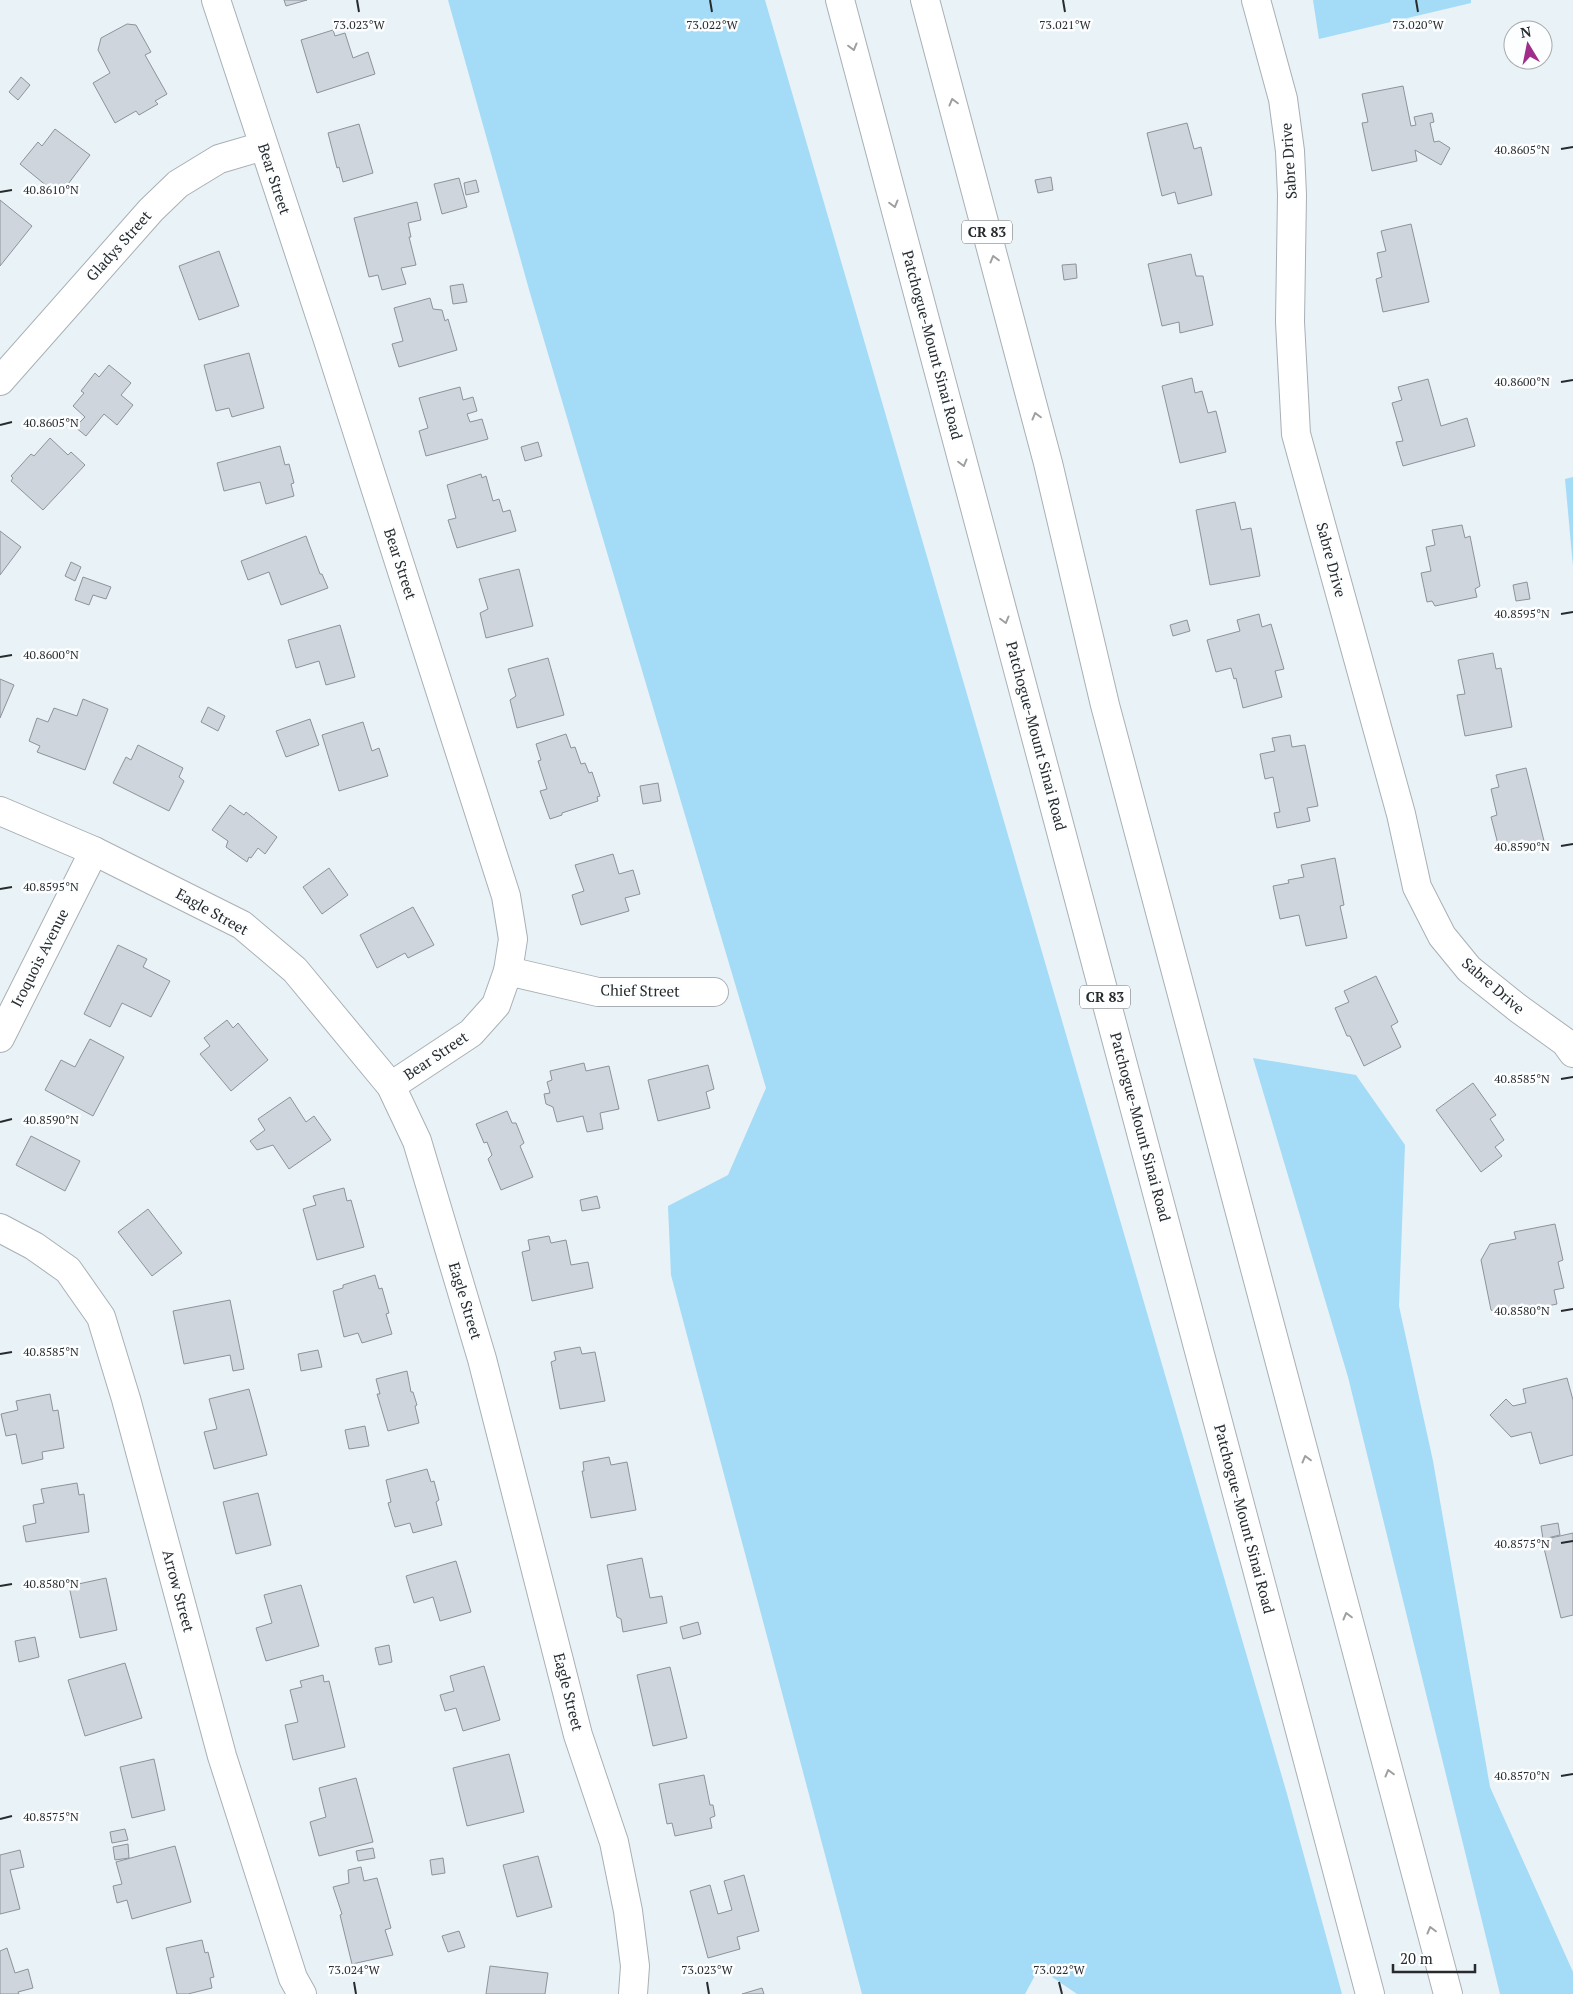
<svg xmlns="http://www.w3.org/2000/svg" width="1573" height="1994" viewBox="0 0 1573 1994" font-family="'PT Serif',serif">
<rect width="100%" height="100%" fill="#e9f2f7"/>
<g fill="#a4dbf6">
<path d="M448 0H765L1287 1794 1342 1994H1077L1039 1968 1025 1994H862L671 1275 668 1206 728 1175 766 1088 530 293Z"/>
<path d="M1313 0H1471V3L1319 39Z"/>
<path d="M1573 477V566L1565 479Z"/>
<path d="M1253 1058 1356 1075 1405 1145 1399 1306 1433 1461 1490 1787 1573 1972V1994H1500L1348 1377Z"/>
</g>
<g fill="#cfd5dc" stroke="#8d9399">
<path d="M284 0H307L286 6Z"/>
<path d="M127 24 136 25 151 52 145 55 167 94 155 101 158 104 139 115 136 111 115 123 93 83 110 73 98 50 101 38Z"/>
<path d="M333 30 335 36 345 33 353 58 368 52 375 74 317 93 301 40Z"/>
<path d="M21 77 30 85 18 100 9 92Z"/>
<path d="M1403 86 1411 126 1416 125 1414 117 1432 113 1434 122 1430 123 1434 142 1439 141 1450 148 1441 165 1415 150 1417 161 1372 171 1362 123 1368 122 1362 94Z"/>
<path d="M1187 123 1194 149 1201 147 1212 195 1178 204 1175 192 1162 196 1147 133Z"/>
<path d="M359 124 373 173 343 182 339 167 337 168 328 133Z"/>
<path d="M55 129 90 155 59 196 20 164 38 142 42 146Z"/>
<path d="M1051 177 1053 190 1038 193 1035 180Z"/>
<path d="M459 178 467 207 442 214 434 184Z"/>
<path d="M476 180 479 192 466 195 464 183Z"/>
<path d="M0 200 32 226 0 266Z"/>
<path d="M417 202 421 220 408 223 411 237H409L416 265 401 268 406 284 382 290 378 275 369 277 354 218Z"/>
<path d="M1411 224 1429 302 1383 312 1376 279 1382 277 1377 253 1386 251 1381 231Z"/>
<path d="M219 251 239 306 199 320 179 266Z"/>
<path d="M1191 254 1196 276H1203L1213 325 1180 333 1179 322 1162 326 1148 264Z"/>
<path d="M1076 264 1077 278 1064 280 1062 265Z"/>
<path d="M463 284 467 302 453 304 450 286Z"/>
<path d="M430 298 433 309 442 310 445 321 448 319 457 350 399 367 392 344 403 341 394 308Z"/>
<path d="M249 353 264 408 232 417 229 408 216 411 204 365Z"/>
<path d="M109 365 131 383 121 395 133 405 117 425 104 414 86 436 75 427 85 417 73 406 84 393 81 391 95 373 99 377Z"/>
<path d="M1192 378 1195 393 1202 391 1208 413 1216 411 1226 452 1180 463 1162 386Z"/>
<path d="M1428 379 1441 426 1467 418 1475 446 1403 466 1396 442 1403 441 1392 403 1402 400 1398 387Z"/>
<path d="M460 387 463 400 473 397 477 411 467 414 470 422 482 419 488 439 426 456 419 431 428 428 419 398Z"/>
<path d="M50 438 68 455 71 452 85 465 43 510 11 481 13 478 11 476 31 454 34 456Z"/>
<path d="M538 442 542 456 525 461 521 447Z"/>
<path d="M280 446 285 465 289 464 294 483 291 484 294 496 266 504 260 482 224 491 217 463Z"/>
<path d="M481 474 482 478 486 476 493 501 499 499 503 512 510 510 516 531 457 548 448 520 456 518 447 485Z"/>
<path d="M1235 502 1241 530 1251 528 1260 576 1210 585 1196 510Z"/>
<path d="M1462 525 1465 538 1470 536 1480 586 1475 589 1477 597 1435 606 1432 601 1427 602 1421 573 1431 571 1426 547 1435 545 1432 530Z"/>
<path d="M0 531 21 547 0 575Z"/>
<path d="M306 536 320 574H322L328 588 281 605 269 572 248 580 241 561Z"/>
<path d="M71 562 81 567 75 581 65 576Z"/>
<path d="M519 569 533 626 486 638 480 613 488 609 479 579Z"/>
<path d="M83 577 111 587 106 599 93 595 89 605 75 600Z"/>
<path d="M1527 582 1530 599 1516 601 1513 585Z"/>
<path d="M1259 614 1262 627 1271 624 1284 669 1275 671 1282 697 1243 708 1236 678 1234 679 1231 668 1216 672 1207 640 1240 631 1237 620Z"/>
<path d="M1187 620 1190 631 1173 636 1170 625Z"/>
<path d="M340 625 355 677 326 685 319 661 296 668 288 640Z"/>
<path d="M1493 653 1496 669 1501 668 1512 727 1465 736 1457 695 1465 694 1458 660Z"/>
<path d="M548 658 564 715 517 728 510 700 516 696 508 669Z"/>
<path d="M0 679 14 685 0 718Z"/>
<path d="M83 699 108 709 85 770 37 752 40 746 29 741 37 718 48 722 54 708 77 716Z"/>
<path d="M208 707 225 716 218 731 201 722Z"/>
<path d="M310 719 319 745 286 757 276 731Z"/>
<path d="M363 722 372 751 379 748 388 776 339 791 322 735Z"/>
<path d="M566 734 571 748 575 747 581 764 585 763 589 773 592 772 600 796 597 797 598 801 562 813V815L550 819 540 791 547 789 538 761 541 760 536 744Z"/>
<path d="M1290 735 1292 747 1305 745 1318 806 1307 808 1310 821 1277 828 1274 813 1280 812 1273 777 1265 779 1260 754 1275 751 1272 738Z"/>
<path d="M138 745 183 768 179 777 184 781 169 811 113 783 126 757 131 760Z"/>
<path d="M1526 768 1544 841 1500 852 1491 817 1497 815 1491 789 1499 787 1496 775Z"/>
<path d="M658 783 661 801 643 804 640 786Z"/>
<path d="M230 805 244 815 246 812 277 837 265 854 258 848 251 858 249 857 247 862 226 847 228 841 212 830Z"/>
<path d="M613 854 619 874 633 870 640 894 625 898 629 911 581 925 572 895 584 891 575 865Z"/>
<path d="M1335 858 1344 905 1340 906 1347 938 1306 946 1299 915 1280 919 1273 886 1289 883 1288 880 1304 877 1301 865Z"/>
<path d="M329 868 348 895 322 914 303 887Z"/>
<path d="M413 907 434 945 408 958 405 953 377 968 360 935Z"/>
<path d="M118 945 147 959 143 967 170 981 151 1017 122 1003 110 1027 84 1014Z"/>
<path d="M1376 976 1398 1022 1391 1026 1401 1047 1364 1066 1350 1036H1347L1335 1008 1349 1002 1344 991Z"/>
<path d="M227 1020 233 1028 238 1023 268 1060 231 1091 200 1054 210 1046 204 1038Z"/>
<path d="M90 1039 124 1057 93 1116 45 1090 61 1060 75 1067Z"/>
<path d="M584 1063 586 1071 609 1066 619 1109 600 1113 603 1129 587 1132 583 1116 557 1122 553 1107 546 1104 544 1094 550 1093 547 1082 552 1080 550 1071Z"/>
<path d="M708 1065 714 1089 706 1092 710 1108 658 1121 648 1080Z"/>
<path d="M1473 1083 1496 1115 1490 1119 1504 1140 1495 1147 1502 1156 1481 1172 1436 1110Z"/>
<path d="M290 1097 306 1122 314 1116 331 1140 289 1169 273 1145 257 1150 250 1141 265 1130 258 1119Z"/>
<path d="M507 1111 512 1123H516L524 1143 520 1146 533 1177 501 1190 488 1159 492 1155 487 1142 484 1143 476 1124Z"/>
<path d="M31 1136 80 1161 65 1191 16 1165Z"/>
<path d="M344 1188 347 1201 351 1200 364 1247 317 1260 303 1209 316 1205 313 1196Z"/>
<path d="M597 1196 600 1208 582 1211 580 1200Z"/>
<path d="M148 1209 182 1253 152 1276 118 1232Z"/>
<path d="M1555 1224 1563 1260 1558 1262 1564 1288 1554 1290 1557 1304 1501 1316 1491 1310 1481 1260 1490 1244 1516 1239 1514 1232Z"/>
<path d="M549 1236 551 1243 566 1240 571 1265 588 1262 593 1288 532 1301 522 1252 530 1250 528 1240Z"/>
<path d="M375 1275 379 1289 382 1288 389 1313 386 1314 392 1334 362 1343 358 1333 344 1337 333 1291 343 1288V1285Z"/>
<path d="M230 1300 244 1369 233 1371 230 1355 184 1364 173 1311Z"/>
<path d="M580 1347 582 1354 595 1352 605 1401 560 1409 551 1362 556 1360 554 1352Z"/>
<path d="M318 1350 322 1367 301 1371 298 1354Z"/>
<path d="M407 1371 411 1392H413L417 1405 415 1406 419 1423 388 1431 377 1394H380L376 1379Z"/>
<path d="M1567 1378 1573 1400V1455L1540 1464 1531 1432 1511 1437 1490 1415 1506 1399 1513 1406 1526 1403 1523 1389Z"/>
<path d="M249 1389 267 1455 214 1469 204 1432 217 1429 209 1399Z"/>
<path d="M50 1394 53 1411 58 1410 64 1448 42 1452 43 1459 22 1464 16 1434 6 1436 1 1414 18 1410 16 1401Z"/>
<path d="M365 1426 369 1446 349 1449 345 1430Z"/>
<path d="M609 1457 611 1465 627 1462 636 1510 591 1518 582 1471H584L583 1462Z"/>
<path d="M427 1469 431 1482 434 1481 439 1500 436 1502 442 1525 413 1533 410 1523 395 1527 388 1503 391 1502 386 1480Z"/>
<path d="M77 1483 79 1495 84 1494 89 1532 26 1542 23 1526 36 1523 33 1505 44 1503 41 1489Z"/>
<path d="M258 1493 271 1545 236 1554 223 1502Z"/>
<path d="M1558 1523 1560 1535 1543 1539 1541 1526Z"/>
<path d="M1573 1533V1615L1561 1618 1542 1540Z"/>
<path d="M642 1558 650 1598 662 1596 667 1623 623 1632 621 1619 617 1617 607 1565Z"/>
<path d="M456 1561 471 1612 440 1621 433 1597 414 1603 406 1576Z"/>
<path d="M106 1578 117 1630 80 1638 69 1586Z"/>
<path d="M301 1585 319 1646 266 1661 256 1628 272 1623 264 1595Z"/>
<path d="M698 1622 701 1634 683 1639 680 1627Z"/>
<path d="M35 1637 39 1657 19 1662 15 1641Z"/>
<path d="M389 1645 392 1662 379 1665 375 1648Z"/>
<path d="M125 1663 142 1718 85 1736 68 1680Z"/>
<path d="M484 1666 500 1720 463 1731 456 1708 445 1711 440 1695 454 1691 450 1676Z"/>
<path d="M670 1667 687 1738 653 1746 637 1675Z"/>
<path d="M323 1675 324 1682 329 1681 345 1747 293 1760 285 1725 298 1722 290 1690 302 1687 300 1681Z"/>
<path d="M509 1754 524 1812 467 1826 453 1768Z"/>
<path d="M154 1759 165 1810 132 1818 120 1767Z"/>
<path d="M704 1775 710 1805H713L715 1816 710 1818 712 1828 675 1836 672 1823 667 1824 659 1784Z"/>
<path d="M356 1778 373 1842 319 1856 310 1822 326 1817 319 1788Z"/>
<path d="M125 1829 128 1840 112 1843 110 1832Z"/>
<path d="M128 1844 129 1858 115 1860 113 1847Z"/>
<path d="M175 1846 191 1902 132 1919 127 1900 117 1903 113 1886 122 1884 116 1862Z"/>
<path d="M373 1848 375 1858 358 1861 356 1851Z"/>
<path d="M20 1850 24 1867 10 1870 20 1909 0 1914V1855Z"/>
<path d="M538 1856 552 1907 517 1917 503 1865Z"/>
<path d="M443 1858 445 1873 432 1875 430 1860Z"/>
<path d="M361 1867 364 1881 377 1878 391 1928 385 1930 393 1955 352 1964 340 1915 342 1914 333 1887 349 1883 348 1870Z"/>
<path d="M744 1875 759 1931 737 1937 740 1949 708 1958 690 1891 710 1885 718 1914 732 1910 724 1881Z"/>
<path d="M459 1931 465 1947 448 1952 442 1936Z"/>
<path d="M202 1940 205 1953 208 1952 214 1977 210 1978 212 1988 188 1994H177L166 1948Z"/>
<path d="M7 1948 15 1973 28 1969 33 1988 18 1992 19 1994H0V1951Z"/>
<path d="M490 1966 548 1973 545 1994H486Z"/>
<path d="M762 1988 764 1994H742Z"/>
</g>
<g fill="none" stroke-linecap="round" stroke-linejoin="round">
<defs>
<g id="street">
<path d="M216 0 327 337 506 896 513 939 508 971 496 1005 471 1033 391 1086"/>
<path d="M1256 0 1283 99 1290 151 1292 195 1290 322 1296 434 1401 814 1417 887 1442 936 1469 969 1519 1009 1565 1042 1573 1053"/>
<path d="M0 381 151 210 178 184 219 159 263 146"/>
<path d="M0 811 94 851 242 925 295 970 391 1086 417 1141 482 1359 578 1735 614 1842 628 1911 635 1966 633 1994"/>
<path d="M508 971 598 992H714"/>
<path d="M0 1038 94 851"/>
<path d="M0 1228 34 1246 68 1270 101 1317 126 1399 222 1756 293 1978 302 1994"/>
</g>
<g id="highway">
<path d="M840 0 1370 1994"/>
<path d="M925 0 1048 463 1105 705 1448 1994"/>
</g>
</defs>
<use href="#street" stroke="#a8b0b5" stroke-width="30"/>
<use href="#highway" stroke="#a8b0b5" stroke-width="30"/>
<use href="#street" stroke="#fff" stroke-width="28"/>
<use href="#highway" stroke="#fff" stroke-width="28"/>
</g>
<defs><path id="oneway-chevron" d="M-2-3.5L2.5 0L-2 3.5" fill="none" stroke-width="1.6" stroke-linecap="round" stroke-linejoin="round" transform="scale(1.25)"/></defs>
<g stroke="#9ea0a0">
<use href="#oneway-chevron" transform="translate(853 47) rotate(75)"/>
<use href="#oneway-chevron" transform="translate(953 102) rotate(-105)"/>
<use href="#oneway-chevron" transform="translate(894 204) rotate(75)"/>
<use href="#oneway-chevron" transform="translate(994 259) rotate(-105)"/>
<use href="#oneway-chevron" transform="translate(1036 416) rotate(-105)"/>
<use href="#oneway-chevron" transform="translate(963 463) rotate(75)"/>
<use href="#oneway-chevron" transform="translate(1005 620) rotate(75)"/>
<use href="#oneway-chevron" transform="translate(1306 1459) rotate(-105)"/>
<use href="#oneway-chevron" transform="translate(1347 1616) rotate(-105)"/>
<use href="#oneway-chevron" transform="translate(1389 1773) rotate(-105)"/>
<use href="#oneway-chevron" transform="translate(1431 1930) rotate(-105)"/>
</g>
<path fill="none" stroke="#282b2d" stroke-width="2" d="M357 0 359 12M710 0 712 12M1063 0 1065 12M1416 0 1418 12M1561 149 1573 147M0 192 12 190M1561 382 1573 380M0 425 12 422M1561 614 1573 612M0 657 12 655M1561 846 1573 844M0 889 12 887M1561 1079 1573 1077M0 1122 12 1119M1561 1311 1573 1309M0 1354 12 1352M1561 1543 1573 1541M0 1586 12 1584M1561 1776 1573 1774M0 1819 12 1816M354 1982 356 1994M707 1982 709 1994M1059 1982 1062 1994"/>
<g text-anchor="middle" stroke-width="5" stroke-linejoin="round" paint-order="stroke">
<g fill="#fcfeff" stroke="#686a6c" stroke-width="1">
<rect x="962" y="220.5" width="50" height="23" rx="4"/>
<rect x="1080" y="985.5" width="50" height="23" rx="4"/>
</g>
<g font-size="14" font-weight="bold" fill="#282b2d">
<text x="987" y="237">CR 83</text>
<text x="1105" y="1002">CR 83</text>
</g>
<g font-size="15" fill="#282b2d" stroke="#fcfeff">
<text transform="translate(1289 161) rotate(-94)" y="5">Sabre Drive</text>
<text transform="translate(274 179) rotate(72)" y="5">Bear Street</text>
<text transform="translate(119 246) rotate(-48)" y="5">Gladys Street</text>
<text transform="translate(932 345) rotate(75)" y="5">Patchogue-Mount Sinai Road</text>
<text transform="translate(1331 560) rotate(75)" y="5">Sabre Drive</text>
<text transform="translate(400 564) rotate(72)" y="5">Bear Street</text>
<text transform="translate(1036 736) rotate(75)" y="5">Patchogue-Mount Sinai Road</text>
<text transform="translate(212 912) rotate(29)" y="5">Eagle Street</text>
<text transform="translate(40 958) rotate(-63)" y="5">Iroquois Avenue</text>
<text transform="translate(1493 986) rotate(41)" y="5">Sabre Drive</text>
<text transform="translate(640 991) rotate(1)" y="5">Chief Street</text>
<text transform="translate(436 1056) rotate(-34)" y="5">Bear Street</text>
<text transform="translate(1140 1127) rotate(75)" y="5">Patchogue-Mount Sinai Road</text>
<text transform="translate(465 1301) rotate(73)" y="5">Eagle Street</text>
<text transform="translate(1244 1519) rotate(75)" y="5">Patchogue-Mount Sinai Road</text>
<text transform="translate(178 1591) rotate(75)" y="5">Arrow Street</text>
<text transform="translate(568 1692) rotate(76)" y="5">Eagle Street</text>
</g>
</g>
<g font-size="12" text-anchor="middle" fill="#282b2d" stroke="#fcfeff" stroke-width="5" stroke-linejoin="round" paint-order="stroke">
<text x="1418" y="29">73.020°W</text>
<text x="359" y="29">73.023°W</text>
<text x="712" y="29">73.022°W</text>
<text x="1065" y="29">73.021°W</text>
<text x="1522" y="154">40.8605°N</text>
<text x="51" y="194">40.8610°N</text>
<text x="1522" y="386">40.8600°N</text>
<text x="51" y="427">40.8605°N</text>
<text x="1522" y="618">40.8595°N</text>
<text x="51" y="659">40.8600°N</text>
<text x="1522" y="851">40.8590°N</text>
<text x="51" y="891">40.8595°N</text>
<text x="1522" y="1083">40.8585°N</text>
<text x="51" y="1124">40.8590°N</text>
<text x="1522" y="1315">40.8580°N</text>
<text x="51" y="1356">40.8585°N</text>
<text x="1522" y="1548">40.8575°N</text>
<text x="51" y="1588">40.8580°N</text>
<text x="1522" y="1780">40.8570°N</text>
<text x="51" y="1821">40.8575°N</text>
<text x="354" y="1974">73.024°W</text>
<text x="707" y="1974">73.023°W</text>
<text x="1059" y="1974">73.022°W</text>
</g>
<g transform="translate(1528 45) rotate(350)"><circle r="24" fill="#fcfeff" stroke="#a7aaab"/>
<path d="M0-4L9 19L0 12L-9 19Z" fill="#9f2e8b"/>
<text y="-8" font-size="14" font-weight="bold" text-anchor="middle" fill="#282b2d">N</text>
</g>
<path d="M1393 1964v8h82v-8" fill="none" stroke="#282b2d" stroke-width="2.5"/>
<text x="1400" y="1964" font-size="15" fill="#282b2d" stroke="#fcfeff" stroke-width="4" paint-order="stroke">20 m</text>
</svg>
